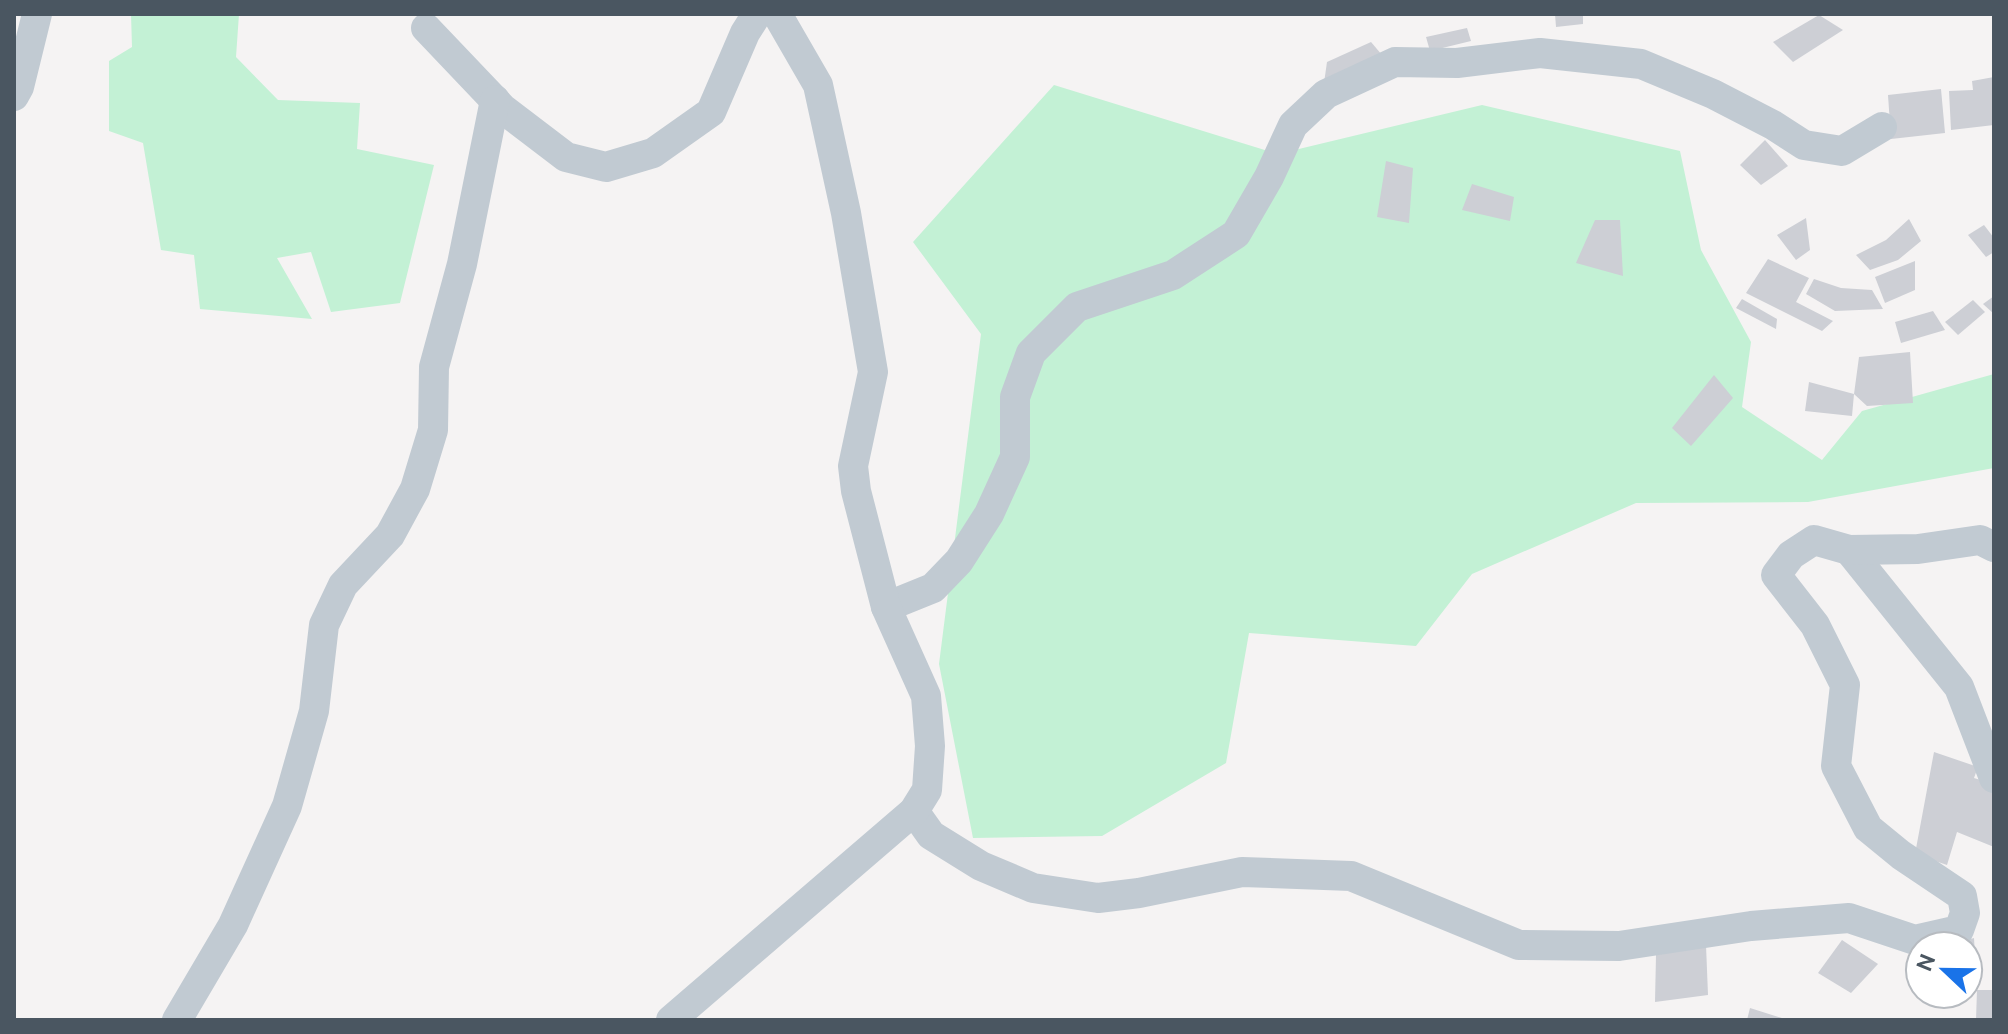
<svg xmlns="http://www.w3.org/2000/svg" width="2008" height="1034" viewBox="0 0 2008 1034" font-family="Ubuntu,sans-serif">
<rect width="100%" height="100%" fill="#f5f3f3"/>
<g fill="#c3f1d5">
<path d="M131 14H239L236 57 278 100 360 103 357 149 434 165 400 303 331 312 311 252 277 258 312 319 200 309 194 255 161 250 143 143 109 131V61L132 47Z"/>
<path d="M1054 85 1278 154 1482 105 1680 151 1701 250 1751 342 1742 407 1822 460 1862 411 1994 374V468L1808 502 1636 503 1472 574 1416 646 1249 633 1226 763 1102 836 973 838 939 664 981 334 913 242Z"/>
</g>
<g fill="#cdcfd5">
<path d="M1555 14H1583V24L1556 27Z"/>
<path d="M1819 15 1843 30 1793 62 1773 42Z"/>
<path d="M1467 28 1471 41 1430 51 1426 37Z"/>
<path d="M1371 42 1382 55 1324 83 1327 62Z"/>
<path d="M1994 77V125L1951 130 1949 91 1973 90 1972 81Z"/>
<path d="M1941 89 1945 133 1891 139 1888 95Z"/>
<path d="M1765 140 1788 166 1761 185 1740 165Z"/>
<path d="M1386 161 1413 168 1409 223 1377 217Z"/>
<path d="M1472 184 1514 197 1510 221 1462 210Z"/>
<path d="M1806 218 1810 250 1796 260 1777 235Z"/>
<path d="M1909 219 1921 241 1898 260 1870 270 1856 255 1886 240Z"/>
<path d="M1595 220H1620L1623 276 1576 263Z"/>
<path d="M1984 225 1994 238V252L1986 257 1968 235Z"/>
<path d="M1768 259 1809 278 1796 302 1833 321 1822 331 1746 293Z"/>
<path d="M1915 261V290L1885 303 1875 277Z"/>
<path d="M1814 279 1841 288 1872 290 1883 309 1835 311 1806 294Z"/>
<path d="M1994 296V314L1983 304Z"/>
<path d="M1742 299 1777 319 1776 329 1736 308Z"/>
<path d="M1973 300 1985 312 1958 335 1945 322Z"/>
<path d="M1933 311 1945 330 1901 343 1895 322Z"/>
<path d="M1910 352 1913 403 1867 406 1854 394 1852 416 1805 411 1809 382 1854 394 1859 357Z"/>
<path d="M1714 375 1733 398 1691 446 1672 428Z"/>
<path d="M1934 752 1978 767 1974 778 1994 784V847L1957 832 1947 865 1915 854Z"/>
<path d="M1974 938 1977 990H1968V946L1950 945Z"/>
<path d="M1842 940 1878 964 1851 993 1818 973Z"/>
<path d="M1706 945 1708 995 1655 1002 1656 955Z"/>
<path d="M1977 990H1994V1020H1976Z"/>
<path d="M1750 1008 1785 1019V1020H1747Z"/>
</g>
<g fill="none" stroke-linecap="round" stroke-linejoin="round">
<g stroke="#c1cad2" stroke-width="30">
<path d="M426 28 503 109 566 157 606 167 653 153 711 112 745 33 757 14"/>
<path d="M14 96 19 87 37 14"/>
<path d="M1849 550 1959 687 1994 778"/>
<path d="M886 607 933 588 959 561 989 514 1015 457V397L1031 353 1077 307 1173 275 1236 234 1269 177 1293 125 1326 94 1395 62 1457 63 1540 53 1641 64 1713 94 1773 125 1804 145 1842 151 1882 127"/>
<path d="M914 811 931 835 981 866 1033 888 1098 898 1139 893 1242 872 1351 876 1519 945 1619 946 1751 926 1849 918 1915 940 1959 930 1965 913 1962 896 1901 855 1868 828 1836 766 1845 685 1815 625 1776 575 1791 555 1814 540 1849 550 1918 549 1980 540 1994 547"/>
<path d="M177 1020 233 925 287 806 314 711 324 625 343 585 390 535 415 489 433 430 434 367 462 264 495 100"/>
<path d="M671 1020 914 811 927 790 930 746 926 696 886 607 856 491 853 466 873 372 846 213 818 85 777 14"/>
</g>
</g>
<rect width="2008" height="1034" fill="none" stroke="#4a5661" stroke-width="32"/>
<g transform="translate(1944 970) rotate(292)"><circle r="38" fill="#ffffff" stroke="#b7bbc0" stroke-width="2"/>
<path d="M0-6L14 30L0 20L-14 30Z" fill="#1a73e8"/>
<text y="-12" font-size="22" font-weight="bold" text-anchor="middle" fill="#4a5661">N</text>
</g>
</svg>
